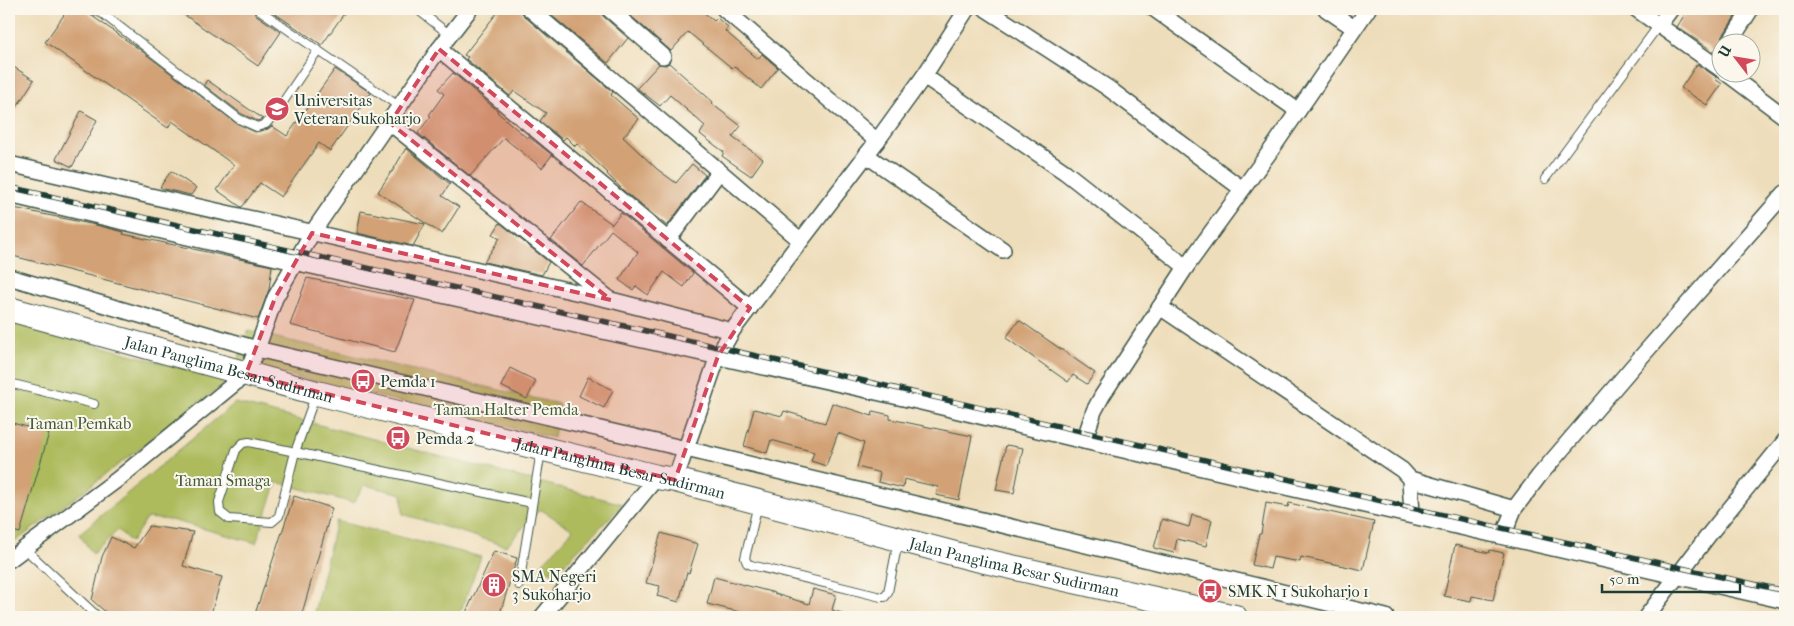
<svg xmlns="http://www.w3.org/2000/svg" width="1794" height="626" viewBox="0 0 1794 626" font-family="'IM FELL French Canon',serif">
<rect width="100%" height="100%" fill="#fbf7ec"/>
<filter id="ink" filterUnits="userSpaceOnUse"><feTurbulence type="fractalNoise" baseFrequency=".02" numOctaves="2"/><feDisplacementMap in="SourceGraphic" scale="10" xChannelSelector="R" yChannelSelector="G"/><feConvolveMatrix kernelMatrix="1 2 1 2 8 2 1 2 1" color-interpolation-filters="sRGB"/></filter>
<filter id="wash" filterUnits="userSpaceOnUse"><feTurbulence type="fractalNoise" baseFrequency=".0096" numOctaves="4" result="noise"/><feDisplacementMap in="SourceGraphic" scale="20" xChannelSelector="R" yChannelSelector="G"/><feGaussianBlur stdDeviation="1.12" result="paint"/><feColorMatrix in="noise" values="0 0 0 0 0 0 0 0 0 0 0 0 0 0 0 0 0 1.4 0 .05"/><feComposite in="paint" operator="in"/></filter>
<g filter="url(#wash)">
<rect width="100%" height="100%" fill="#eeddba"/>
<g fill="#adbb5d" stroke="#667c48">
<path d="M9 321 228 381 68 503 9 546Z"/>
<path d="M248 331 559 404 554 438 237 363Z"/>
<path d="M235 403 623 504 554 574 541 565 573 530 540 509 506 546 403 514 402 494 365 485 353 503 277 482 256 543 171 520 147 518 131 542 118 530 93 554 79 534Z"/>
<path d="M336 521 481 557 461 610 454 617H313Z"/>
</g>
<g id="blocks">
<g fill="#d2a175">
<path d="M68 9H82L139 49 236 123 255 132 268 129 272 126 287 136 335 69 371 93 330 151 319 143 281 197 260 183 242 207H241L217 190 234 165 172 121 168 128 45 42Z"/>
<path d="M176 9H252L255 14 281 32 258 66Z"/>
<path d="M268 9H347L322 45Z"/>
<path d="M500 9H521L524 16 613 92 611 95 639 119 623 137 657 169 676 183 692 164 705 175 667 226 624 191 607 174 608 173 577 144 575 146 566 137 563 140 540 121 546 113 514 91 510 96 466 59 468 57 464 55Z"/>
<path d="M544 9H600L603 16 628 38 608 63Z"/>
<path d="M623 9H700L714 21 717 18 728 27 725 31 758 59 762 54 778 68 761 89 734 66 732 68 688 32 671 51Z"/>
<path d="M1688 9H1740L1722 37V52L1719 55 1677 27Z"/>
<path d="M669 63 713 102 712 104 741 126 732 137 763 159 751 176 722 156 724 152 700 134 705 126 670 95 660 106 637 88 659 64 666 65Z"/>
<path d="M9 64 34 80 9 119Z"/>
<path d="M1697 64 1716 77 1715 79 1722 84 1707 105 1681 88Z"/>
<path d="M453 73 498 111 497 112 527 138 528 136 552 155 542 168 504 138 470 176 418 133 431 116 429 115 444 94 438 89Z"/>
<path d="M207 80 263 119 257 121 242 114 204 85Z"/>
<path d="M81 111 97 120 72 167 56 159Z"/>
<path d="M406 148 450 184 442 196 459 207 442 234 378 192 391 172H392Z"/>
<path d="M171 171 196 188 191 195 164 189 160 187Z"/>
<path d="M581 202 612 224 621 213 693 273 684 287 664 272 648 295 636 286 633 290 619 280 638 252 611 230 583 266 551 240Z"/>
<path d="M9 207 100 226 124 232 123 234 272 266 269 289 258 319 9 255Z"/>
<path d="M361 211 425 224 413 246 357 233Z"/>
<path d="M500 223 549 262 542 275 484 262 500 238 493 234Z"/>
<path d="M307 278 415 300 395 352 290 325Z"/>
<path d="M1019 320 1095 373 1087 384 1073 375 1068 382 1006 338Z"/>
<path d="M510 368 536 381 527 399 501 386Z"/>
<path d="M588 377 613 390 604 408 579 396Z"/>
<path d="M832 403 872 416 873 411 890 415V419L972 436 959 500 936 495 938 487 904 479 903 488 878 482 880 473 857 467 864 443 838 433 826 466 811 461 814 452 771 440 767 453 744 446 754 409 782 416 784 411 825 423Z"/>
<path d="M9 422 49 433 20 533 9 530Z"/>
<path d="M1006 445 1023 448 1014 493 996 490Z"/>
<path d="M294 496 332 508 301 617H254Z"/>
<path d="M1266 503 1288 507 1289 503 1374 522 1363 570 1301 557 1300 562 1273 557 1270 569 1252 565 1259 534H1261Z"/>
<path d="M1192 515 1212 520 1206 546 1177 539 1174 553 1154 548 1162 519 1189 527Z"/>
<path d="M149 526 193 532 183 566 222 577 210 617H111L92 600 102 557 111 537 134 548Z"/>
<path d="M661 533 698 544 689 573 687 572 679 602 657 596 660 586 646 583Z"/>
<path d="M1455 545 1489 553 1490 550 1504 553 1493 600 1472 596 1471 601 1444 596Z"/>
<path d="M494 551 517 558 499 617H464Z"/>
<path d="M714 577 775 593V594L809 604 813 589 836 595 832 610 842 613V617H760L707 604Z"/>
</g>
</g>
</g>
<g filter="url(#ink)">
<use href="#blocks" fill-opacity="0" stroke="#3e5548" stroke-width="1"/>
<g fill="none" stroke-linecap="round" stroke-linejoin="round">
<defs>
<g id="service">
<path d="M92 9 103 14 239 119 257 127 266 124 277 111 318 50"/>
<path d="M258 9 400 107"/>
<path d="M417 9 450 35"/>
<path d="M1545 179 1659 25"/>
<path d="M9 383 94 404"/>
<path d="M316 394 295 452 279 516 272 522 229 519 220 512 219 502 236 450 243 443 249 442 532 503"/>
<path d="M758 504 745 558 747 563 751 565 881 597H885L888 592 898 542"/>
<path d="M24 548 98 617"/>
<path d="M519 585 541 451"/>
</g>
<g id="minor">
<path d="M530 9 800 240"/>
<path d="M609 9 663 56"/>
<path d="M724 9 877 141"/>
<path d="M986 9 1108 88 1242 189"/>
<path d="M1154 9 1298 111"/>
<path d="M1326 9 1354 28"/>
<path d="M1636 9 1722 70"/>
<path d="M1659 25 1671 9"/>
<path d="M1730 42 1751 9"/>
<path d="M439 49 750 308"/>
<path d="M1725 72 1785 117"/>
<path d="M924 76 1065 172 1186 267"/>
<path d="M390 123 607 297"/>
<path d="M866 155 1003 250"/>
<path d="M9 164 611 300 732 331"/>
<path d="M9 195 294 262 921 402 1084 441 1785 601"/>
<path d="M668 240 719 172"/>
<path d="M9 277 257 349 686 449 1386 617"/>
<path d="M1160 307 1402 470 1410 479 1412 515"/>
<path d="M1084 441 1094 411 1102 396 1186 267 1274 146 1368 9"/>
<path d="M1410 479 1514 509"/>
<path d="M675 480 718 356 732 331 877 141 924 76 967 9"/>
<path d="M1503 536 1514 509 1539 476 1634 365 1785 193"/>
<path d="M9 560 118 479 246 374 257 349 275 298 312 233 439 49 470 9"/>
<path d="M542 617 657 477"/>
<path d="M1646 617 1711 532 1785 441"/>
</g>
<g id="primary">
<path id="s1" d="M9 309 317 393 657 477 675 480 967 557 1235 617"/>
</g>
</defs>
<use href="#service" stroke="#3e5548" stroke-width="10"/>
<use href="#minor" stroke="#3e5548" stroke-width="18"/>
<use href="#primary" stroke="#3e5548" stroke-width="26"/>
<use href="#service" stroke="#fff" stroke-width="8"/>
<use href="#minor" stroke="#fff" stroke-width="15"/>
<use href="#primary" stroke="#fff" stroke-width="24"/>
<defs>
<path id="rail" d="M9 187 722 348 1412 508 1785 591"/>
</defs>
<use href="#rail" stroke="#1f3d34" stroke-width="5.5"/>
<use href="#rail" stroke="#fbf7ec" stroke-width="4" stroke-dasharray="11" stroke-linecap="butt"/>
</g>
</g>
<path fill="#d1495b" fill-opacity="0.2" stroke="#d1495b" stroke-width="4" stroke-dasharray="10 6" stroke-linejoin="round" d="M439 49 750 308 718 356 675 480 246 374 275 298 312 233 611 300 390 123Z"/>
<defs>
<symbol id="university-disc" viewBox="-11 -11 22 22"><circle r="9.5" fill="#d1495b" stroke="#fbf7ec"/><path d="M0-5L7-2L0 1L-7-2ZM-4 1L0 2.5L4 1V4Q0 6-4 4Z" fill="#fff"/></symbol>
<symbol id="bus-disc" viewBox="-11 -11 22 22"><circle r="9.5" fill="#d1495b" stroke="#fbf7ec"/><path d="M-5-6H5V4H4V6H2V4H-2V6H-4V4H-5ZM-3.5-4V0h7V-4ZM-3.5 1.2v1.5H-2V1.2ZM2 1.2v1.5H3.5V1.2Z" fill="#fff"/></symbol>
<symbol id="building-disc" viewBox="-11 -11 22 22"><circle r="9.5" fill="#d1495b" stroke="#fbf7ec"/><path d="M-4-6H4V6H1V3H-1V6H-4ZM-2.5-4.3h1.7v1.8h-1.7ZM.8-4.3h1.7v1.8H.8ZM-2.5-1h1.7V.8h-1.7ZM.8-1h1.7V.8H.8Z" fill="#fff"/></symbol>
</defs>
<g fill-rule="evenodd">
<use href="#university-disc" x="263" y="95" width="28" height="28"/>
<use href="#bus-disc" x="349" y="367" width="28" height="28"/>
<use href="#bus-disc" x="384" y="424" width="28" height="28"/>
<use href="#building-disc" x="480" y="571" width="28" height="28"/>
<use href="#bus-disc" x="1196" y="577" width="28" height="28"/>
</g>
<g text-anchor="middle" stroke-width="4" stroke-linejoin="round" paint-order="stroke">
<g font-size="16" fill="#1f3d34" stroke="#fbf7ec" text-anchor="start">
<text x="294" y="106">Universitas<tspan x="294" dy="18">Veteran Sukoharjo</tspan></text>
<text x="380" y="387">Pemda 1</text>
<text x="416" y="444">Pemda 2</text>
<text x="512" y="582">SMA Negeri<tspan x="512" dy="18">3 Sukoharjo</tspan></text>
<text x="1228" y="597">SMK N 1 Sukoharjo 1</text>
</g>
<g font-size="16" fill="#1f3d34" stroke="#fbf7ec">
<text dy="6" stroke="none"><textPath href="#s1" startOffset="228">Jalan Panglima Besar Sudirman</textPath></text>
<text dy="6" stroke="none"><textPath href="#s1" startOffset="632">Jalan Panglima Besar Sudirman</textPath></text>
<text dy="6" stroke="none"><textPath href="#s1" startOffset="1038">Jalan Panglima Besar Sudirman</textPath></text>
</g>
<g font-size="16" fill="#425c3e" stroke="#fbf7ec">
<text x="506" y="415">Taman Halter Pemda</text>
<text x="79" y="429">Taman Pemkab</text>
<text x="223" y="486">Taman Smaga</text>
</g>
</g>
<rect width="1794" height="626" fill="none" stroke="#fbf7ec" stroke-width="30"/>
<g transform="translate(1736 58) rotate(301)"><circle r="24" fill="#fbf7ec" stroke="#a3ada2"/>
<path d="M0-4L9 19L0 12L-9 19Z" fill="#d1495b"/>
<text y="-8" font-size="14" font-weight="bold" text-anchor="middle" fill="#1f3d34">U</text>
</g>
<path d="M1602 584v8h138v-8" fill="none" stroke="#1f3d34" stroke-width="2.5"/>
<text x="1609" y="584" font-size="15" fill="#1f3d34" stroke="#fbf7ec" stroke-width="4" paint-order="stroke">50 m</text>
</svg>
